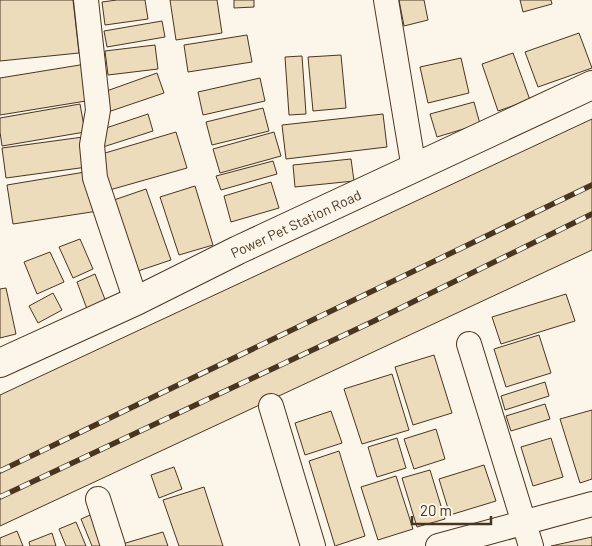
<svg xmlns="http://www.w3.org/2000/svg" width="592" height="546" viewBox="0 0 592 546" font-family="Barlow,sans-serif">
<rect width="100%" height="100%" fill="#fbf6e9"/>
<g fill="#ecdcbc" stroke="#4a3520">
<path d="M0 0H73L79 53 0 61Z"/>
<path d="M117 0H145L148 19 105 25 102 2Z"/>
<path d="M170 0H217L222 33 176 40Z"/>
<path d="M234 0H254V7L234 8Z"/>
<path d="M399 0H424L428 20 404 26Z"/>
<path d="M520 0H551L552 4 523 12Z"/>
<path d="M162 21 165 37 107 47 104 31Z"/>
<path d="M579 33 592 68 538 87 525 52Z"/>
<path d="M247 35 252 62 188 72 184 45Z"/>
<path d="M155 45 158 69 108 75 105 51Z"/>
<path d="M513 53 530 100 498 111 482 64Z"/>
<path d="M341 55 346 108 313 111 308 57Z"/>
<path d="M302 56 306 114 289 115 285 57Z"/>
<path d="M461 58 469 93 428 103 420 67Z"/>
<path d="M86 64 92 100 0 115V78Z"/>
<path d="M157 73 164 93 108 112 101 93Z"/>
<path d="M260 78 265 101 203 115 198 92Z"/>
<path d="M474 102 480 124 437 137 430 114Z"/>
<path d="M80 104 85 132 2 146 0 132V118Z"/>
<path d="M263 108 269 131 212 145 206 122Z"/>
<path d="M148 114 153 131 103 147 97 131Z"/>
<path d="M383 114 387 147 286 159 282 125Z"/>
<path d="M592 119V250L0 526V395Z"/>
<path d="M176 132 187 168 106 191 95 156Z"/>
<path d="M274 132 281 156 220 173 213 149Z"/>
<path d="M83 137 87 167 6 178 2 148Z"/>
<path d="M351 159 354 181 295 187 293 165Z"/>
<path d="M273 161 277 174 221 190 216 176Z"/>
<path d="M91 171 98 211 13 224 7 185Z"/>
<path d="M271 182 279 208 231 222 224 196Z"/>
<path d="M195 186 213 245 179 255 160 197Z"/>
<path d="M146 189 171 260 135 272 111 201Z"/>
<path d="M80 239 93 269 73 278 59 247Z"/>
<path d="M50 252 64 282 37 294 24 262Z"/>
<path d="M95 274 106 302 87 309 77 282Z"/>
<path d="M6 288 16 334 0 338V289Z"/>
<path d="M53 293 62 310 38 323 29 306Z"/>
<path d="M566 294 575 321 501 344 492 317Z"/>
<path d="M539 335 551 373 506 387 494 349Z"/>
<path d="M434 355 452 413 413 425 395 367Z"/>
<path d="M392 374 409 430 362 444 344 389Z"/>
<path d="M545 382 549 396 505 410 501 396Z"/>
<path d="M545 404 550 419 511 431 506 416Z"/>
<path d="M592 410V479L580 483 560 419Z"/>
<path d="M331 411 342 443 305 455 295 423Z"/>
<path d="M436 429 445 459 414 469 404 439Z"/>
<path d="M397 438 406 468 377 477 368 447Z"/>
<path d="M551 438 563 477 533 486 521 447Z"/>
<path d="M339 451 365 536 335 546 309 461Z"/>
<path d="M484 465 496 501 450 515 439 479Z"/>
<path d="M174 467 182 489 159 498 151 475Z"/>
<path d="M430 470 445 519 417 527 402 478Z"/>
<path d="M396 476 413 529 378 540 361 487Z"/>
<path d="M204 487 223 546H179L163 500Z"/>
<path d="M95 513 108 546H92L81 519Z"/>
<path d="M76 522 86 546H66L59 529Z"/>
<path d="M17 531 23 546H0V538Z"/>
<path d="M163 532 168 546H119V545Z"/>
<path d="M52 533 56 546H30L29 542Z"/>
<path d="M592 537V546H551Z"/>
</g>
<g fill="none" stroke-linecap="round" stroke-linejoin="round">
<defs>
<g id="minor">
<path d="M86 0 98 110 92 145 95 178 136 301"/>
<path d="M386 0 414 169"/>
<path d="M469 344 531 546"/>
<path d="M271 406 313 546"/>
<path d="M98 499 113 546"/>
<path d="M438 546 592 504"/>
</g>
<path id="tertiary" d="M0 363 136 301 238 250 592 85"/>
</defs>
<use href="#minor" stroke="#4a3520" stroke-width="26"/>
<use href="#tertiary" stroke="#4a3520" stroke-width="30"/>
<use href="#minor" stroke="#fbf6e9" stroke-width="24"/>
<use href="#tertiary" stroke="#fbf6e9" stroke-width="28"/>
<defs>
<g id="rail">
<path d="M0 471 592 185"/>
<path d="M0 497 374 321 592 214"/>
</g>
</defs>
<use href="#rail" stroke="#4a3520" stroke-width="5.5"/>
<use href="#rail" stroke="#fbf6e9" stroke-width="4" stroke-dasharray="11" stroke-linecap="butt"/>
</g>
<g text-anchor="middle" stroke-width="4" stroke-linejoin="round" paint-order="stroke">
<g font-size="14" fill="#4a3520" stroke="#fbf6e9">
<text transform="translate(296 224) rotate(-25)" y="5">Power Pet Station Road</text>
</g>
</g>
<path d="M412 516v8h79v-8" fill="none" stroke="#4a3520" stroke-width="2.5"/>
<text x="420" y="516" font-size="15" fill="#4a3520" stroke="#fbf6e9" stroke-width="4" paint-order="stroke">20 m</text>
</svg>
